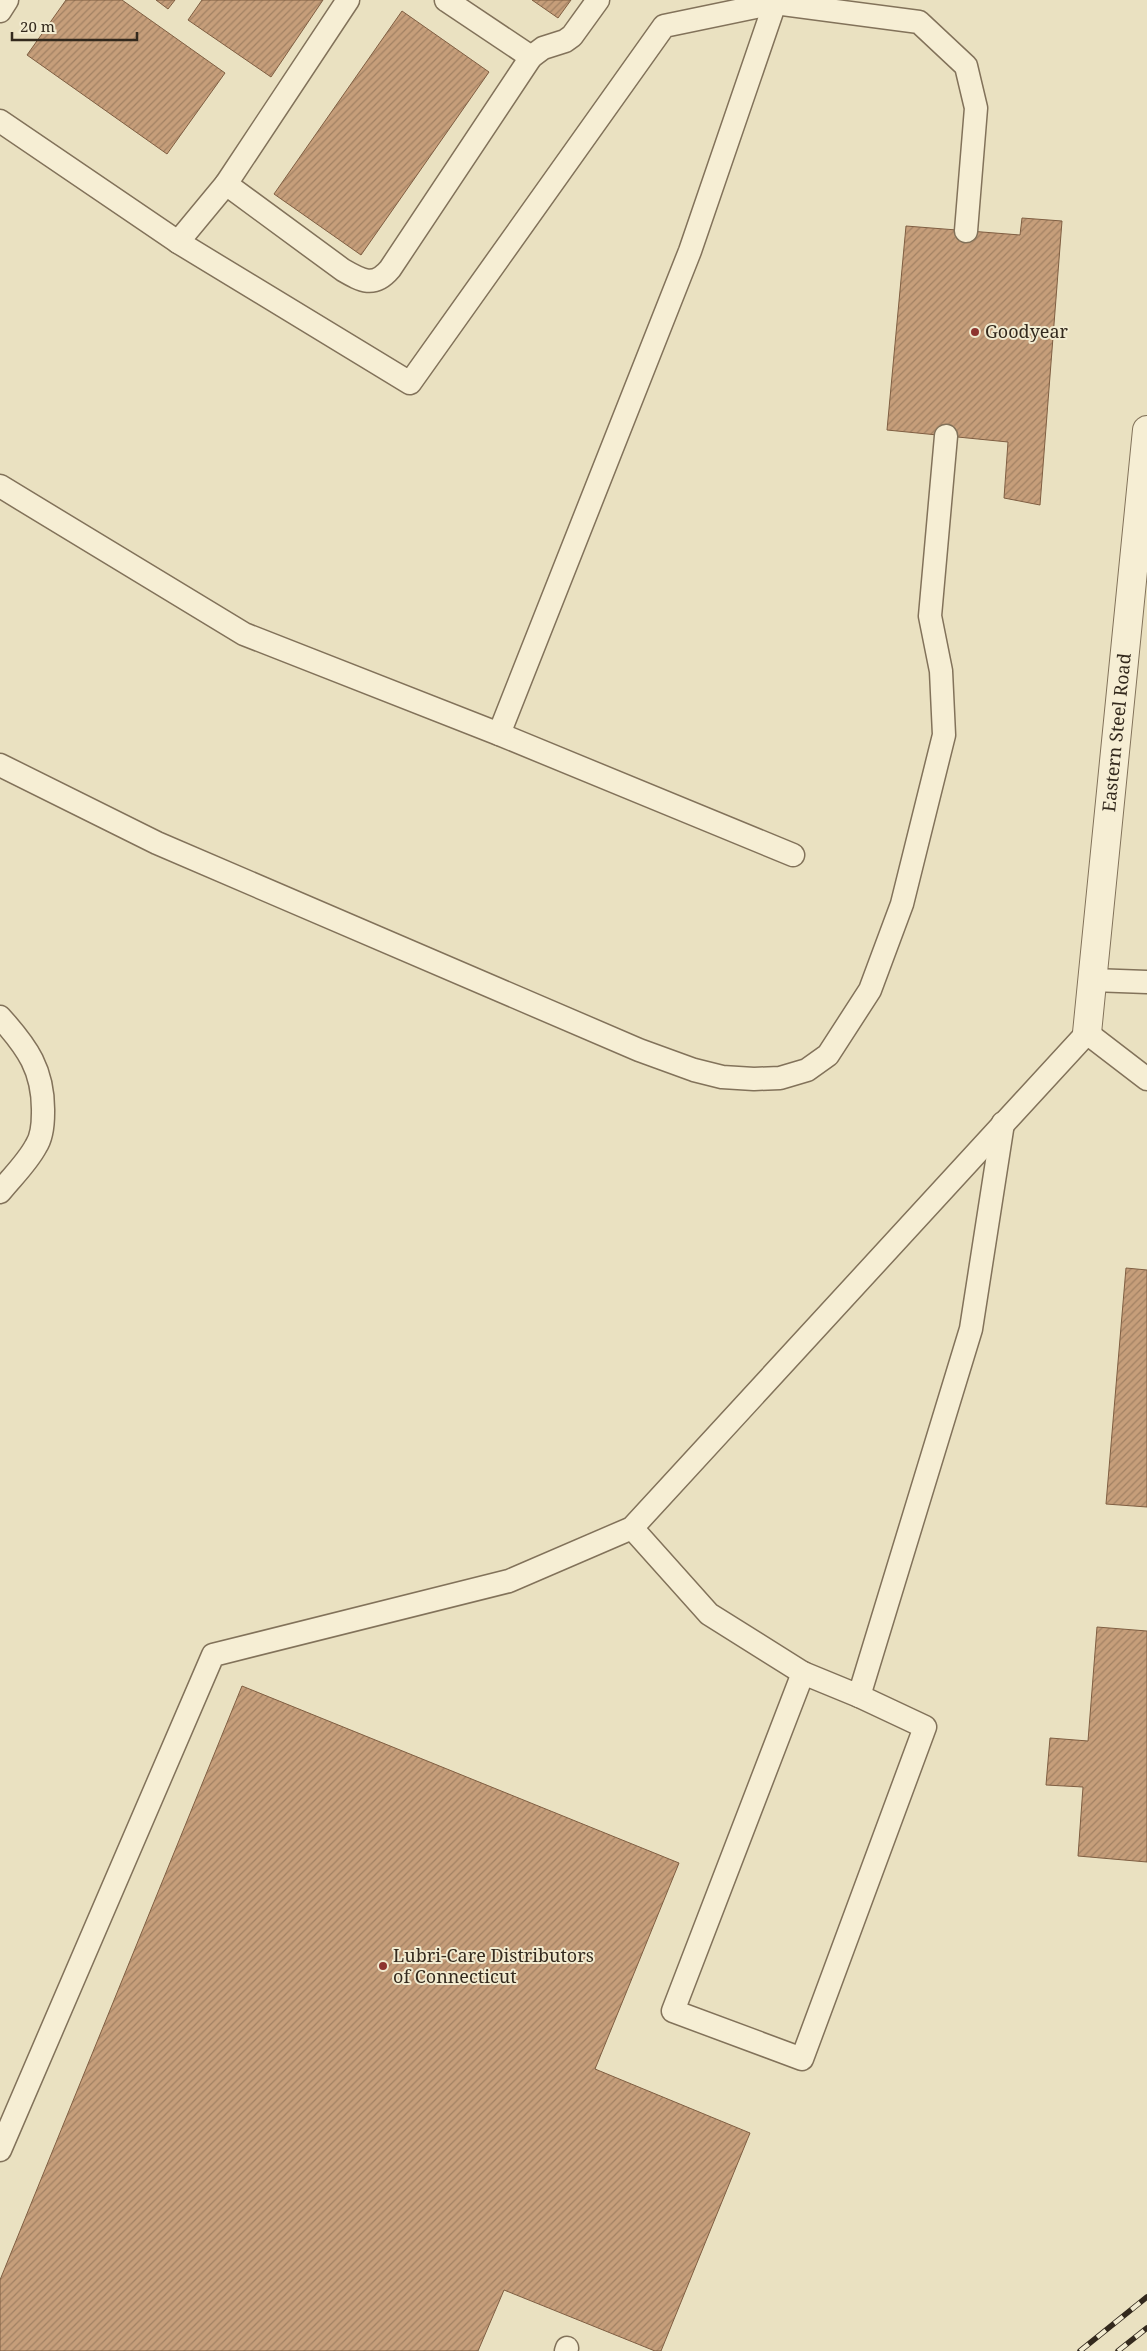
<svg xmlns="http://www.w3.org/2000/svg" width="1147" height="2351" viewBox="0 0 1147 2351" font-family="'Noto Serif',serif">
<defs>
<pattern id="building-hatch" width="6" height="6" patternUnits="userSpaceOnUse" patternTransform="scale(1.25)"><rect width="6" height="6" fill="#c69e7a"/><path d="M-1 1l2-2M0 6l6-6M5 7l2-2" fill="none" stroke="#a18163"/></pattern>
</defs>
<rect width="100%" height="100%" fill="#eae1c1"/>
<g fill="url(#building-hatch)" stroke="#7f5e42">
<path d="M66 0H122L225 73 167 154 27 55Z"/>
<path d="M156 0H175L168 9Z"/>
<path d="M202 0H323L271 77 188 20Z"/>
<path d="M532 0H571L558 18Z"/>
<path d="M402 11 489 72 361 255 274 194Z"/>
<path d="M1022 218 1062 221 1040 505 1004 498 1008 442 887 430 906 226 1020 235Z"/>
<path d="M1126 1268 1147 1270V1507L1106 1504Z"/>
<path d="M1097 1627 1147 1631V1862L1078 1856 1083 1787 1046 1785 1050 1738 1088 1741Z"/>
<path d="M242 1686 679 1863 595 2069 750 2133 661 2351H655L504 2290 478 2351H0V2280Z"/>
</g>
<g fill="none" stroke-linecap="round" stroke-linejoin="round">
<defs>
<g id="service">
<path d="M446 0 531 57"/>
<path d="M0 11 7 0"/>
<path d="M0 121 178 242 226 184 343 270C362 281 374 288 390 269L531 57 543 48 565 41 572 36 598 0"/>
<path d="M226 184 348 0"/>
<path d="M178 242 410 383 664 26 775 3 919 22 966 66 976 108 966 231"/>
<path d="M0 486 244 634 499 734 793 855"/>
<path d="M499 734 690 251 776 0"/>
<path d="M0 765 157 843 639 1050 694 1070 722 1077 754 1079 780 1078 807 1070 828 1055 870 990 902 904 944 735 941 671 930 616 946 436"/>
<path d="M1092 980 1147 982"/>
<path d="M0 1017C27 1047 44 1070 43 1113 43 1123 42 1137 36 1146 27 1163 12 1177 0 1192"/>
<path d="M632 1528 709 1614 803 1673 859 1696 971 1329 1003 1123"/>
<path d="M803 1673 673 2011 802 2059 925 1727 859 1696"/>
<path d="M0 2150 213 1655 509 1581 632 1528 1087 1033 1147 1079"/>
<path d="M566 2351 567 2348"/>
</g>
<g id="minor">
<path id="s1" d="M1087 1033 1147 430"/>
</g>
</defs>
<use href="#service" stroke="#82725a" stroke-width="25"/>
<use href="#minor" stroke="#82725a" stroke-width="30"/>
<use href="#service" stroke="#f6eed4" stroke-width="22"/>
<use href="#minor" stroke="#f6eed4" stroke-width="28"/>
<defs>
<g id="rail">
<path d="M1080 2351 1147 2297"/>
<path d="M1118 2351 1147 2328"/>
</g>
</defs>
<use href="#rail" stroke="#33291d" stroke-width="5.5"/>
<use href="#rail" stroke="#f2ebd0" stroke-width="4" stroke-dasharray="11" stroke-linecap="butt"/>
</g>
<g fill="#8d342f" stroke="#f2ebd0" stroke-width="2">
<circle cx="975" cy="332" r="5"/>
<circle cx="383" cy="1966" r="5"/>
</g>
<g text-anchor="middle" stroke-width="4" stroke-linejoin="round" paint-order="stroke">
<g font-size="18" fill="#33291d" stroke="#f2ebd0" text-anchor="start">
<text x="985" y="338">Goodyear</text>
<text x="393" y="1962">Lubri-Care Distributors<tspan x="393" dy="21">of Connecticut</tspan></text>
</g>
<g font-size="18" fill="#33291d" stroke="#f2ebd0">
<text dy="6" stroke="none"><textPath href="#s1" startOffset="302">Eastern Steel Road</textPath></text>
</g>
</g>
<path d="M12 32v8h125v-8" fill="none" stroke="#33291d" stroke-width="2.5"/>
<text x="20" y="32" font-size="15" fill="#33291d" stroke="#f2ebd0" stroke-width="4" paint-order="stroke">20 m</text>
</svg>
